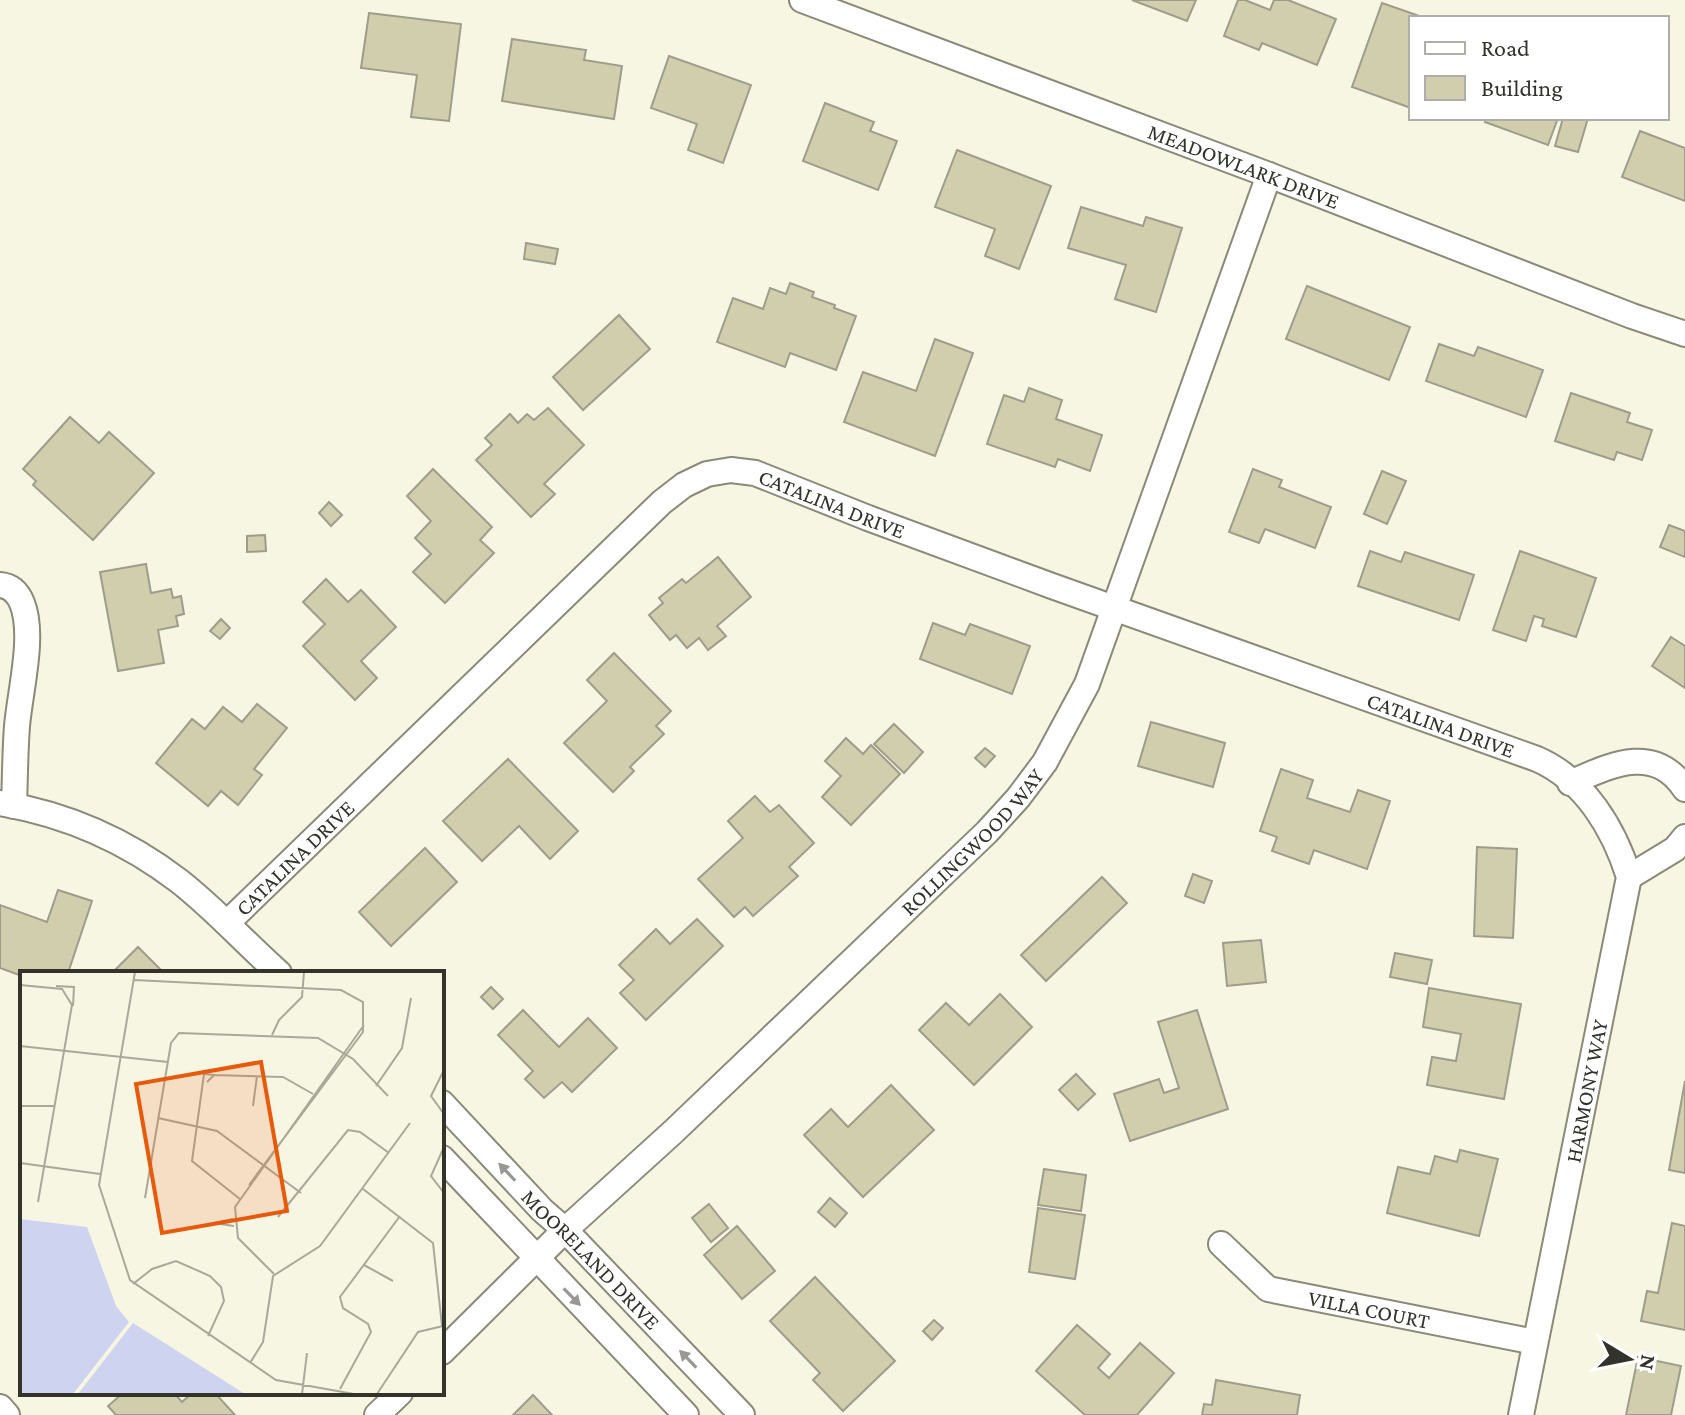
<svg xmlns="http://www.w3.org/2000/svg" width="1685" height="1415" viewBox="0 0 1685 1415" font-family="'Crimson Pro',serif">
<rect width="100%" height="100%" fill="#f7f6e3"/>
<g fill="#d0ceac" stroke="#9e9d8b" stroke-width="2">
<path d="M1132 0H1196L1187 21Z"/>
<path d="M1238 0H1245L1270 10 1274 0H1288L1336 19 1317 65 1262 43 1259 50 1224 36Z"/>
<path d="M1382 3 1425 18H1411V108L1352 87Z"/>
<path d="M369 13 461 24 449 121 411 117 417 75 361 68Z"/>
<path d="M512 39 586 50 584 60 622 66 614 119 502 101Z"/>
<path d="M669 56 751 85 723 163 688 150 697 124 651 108Z"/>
<path d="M825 103 874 122 870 131 897 141 878 190 803 161Z"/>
<path d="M1486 118H1558L1548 145 1485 122Z"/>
<path d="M1563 118H1588L1578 152 1555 146Z"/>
<path d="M1640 131 1685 148V201L1622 177Z"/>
<path d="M957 150 1051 186 1019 269 985 256 995 229 935 207Z"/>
<path d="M1081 207 1143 226 1146 217 1182 228 1156 312 1115 299 1126 265 1068 248Z"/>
<path d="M526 243 558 249 555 264 524 259Z"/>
<path d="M790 283 814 292 812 297 835 305 834 308 856 316 836 370 790 353 785 367 717 342 733 298 763 309 770 288 786 294Z"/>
<path d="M1307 286 1410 327 1389 380 1286 339Z"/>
<path d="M619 315 650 349 583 410 553 377Z"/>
<path d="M935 339 973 353 935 456 844 422 863 372 916 391Z"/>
<path d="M1439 344 1474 356 1478 347 1543 370 1526 417 1426 381Z"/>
<path d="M1029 388 1062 400 1056 419 1102 435 1090 471 1058 459 1055 467 987 444 1004 395 1024 402Z"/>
<path d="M1571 393 1630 413 1627 422 1652 430 1642 460 1617 452 1614 460 1555 441Z"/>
<path d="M548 408 584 445 544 484 555 494 531 517 476 460 492 445 485 438 510 414 518 423 527 414 534 420Z"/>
<path d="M70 417 99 443 109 432 154 473 93 540 33 485 36 481 23 469Z"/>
<path d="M433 469 492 527 480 540 494 553 445 603 413 572 431 554 415 538 431 521 407 496Z"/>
<path d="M1253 469 1282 480 1279 487 1331 507 1315 548 1265 529 1259 543 1229 532Z"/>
<path d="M1382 471 1406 481 1387 524 1364 514Z"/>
<path d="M329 502 342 515 331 526 319 513Z"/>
<path d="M1669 525 1685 531V557L1660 547Z"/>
<path d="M265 535 266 551 247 552V536Z"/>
<path d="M1370 551 1401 562 1405 552 1474 575 1459 620 1358 586Z"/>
<path d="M1520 551 1596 578 1576 637 1542 626 1544 619 1534 616 1526 641 1493 630Z"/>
<path d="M718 557 751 597 717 626 726 636 708 650 699 638 687 648 676 635 670 640 649 615 663 603 659 598 682 579 686 583Z"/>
<path d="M146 564 151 593 171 589 173 598 181 596 184 614 176 616 178 626 158 630 164 663 118 671 100 572Z"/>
<path d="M326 579 348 602 361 590 396 627 361 661 377 678 355 700 303 646 325 624 303 602Z"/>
<path d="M221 619 230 628 220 639 210 631Z"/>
<path d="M933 623 965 635 970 624 1030 646 1012 694 920 659Z"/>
<path d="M1671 637 1685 646V688L1652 666Z"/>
<path d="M614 653 671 711 656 726 664 734 630 767 634 771 613 792 564 743 607 701 587 680Z"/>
<path d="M257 704 287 728 254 769 262 775 238 805 221 791 208 806 156 763 192 719 205 729 223 707 242 722Z"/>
<path d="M1151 722 1225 743 1213 787 1138 766Z"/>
<path d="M894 724 923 752 904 773 874 744Z"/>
<path d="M846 738 863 754 871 745 900 774 851 825 822 797 841 776 825 761Z"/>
<path d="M985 748 995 756 985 767 975 758Z"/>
<path d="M508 759 578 831 550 859 519 826 482 861 443 821Z"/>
<path d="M1281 769 1313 780 1307 798 1350 812 1358 790 1390 801 1367 869 1314 850 1309 864 1272 851 1277 837 1260 831Z"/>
<path d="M755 796 770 812 779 805 814 843 789 867 798 876 753 916 745 907 734 917 698 879 743 838 728 821Z"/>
<path d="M1477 847 1517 849 1513 938 1474 936Z"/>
<path d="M425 848 457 882 391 946 359 912Z"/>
<path d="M1193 874 1212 881 1204 903 1185 896Z"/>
<path d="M1102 877 1127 903 1046 981 1021 955Z"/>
<path d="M58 890 92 901 68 973H22V976L0 968V905L47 922Z"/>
<path d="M697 919 723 946 646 1020 620 993 634 980 619 965 656 929 670 944Z"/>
<path d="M1261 940 1266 982 1227 986 1223 943Z"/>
<path d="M138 947 164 973H112Z"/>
<path d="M1395 953 1432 960 1427 984 1390 977Z"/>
<path d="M491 987 503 999 493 1009 481 997Z"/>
<path d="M1429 988 1521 1004 1504 1099 1427 1085 1432 1057 1456 1061 1461 1034 1423 1027Z"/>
<path d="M1000 994 1032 1027 974 1085 919 1030 946 1003 969 1025Z"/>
<path d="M523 1010 559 1047 588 1018 617 1048 572 1092 562 1082 544 1098 525 1079 533 1071 498 1035Z"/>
<path d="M1197 1010 1228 1109 1130 1141 1114 1094 1159 1079 1164 1093 1179 1088 1158 1022Z"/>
<path d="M1076 1074 1095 1094 1078 1110 1059 1090Z"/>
<path d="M1685 1081V1173L1669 1170Z"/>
<path d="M891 1085 934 1130 863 1197 804 1135 831 1109 848 1127Z"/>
<path d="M1460 1150 1498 1159 1479 1236 1387 1213 1398 1167 1430 1174 1435 1156 1457 1162Z"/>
<path d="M1044 1169 1086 1175 1081 1211 1038 1205Z"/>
<path d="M830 1198 847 1213 835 1227 818 1212Z"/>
<path d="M709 1204 728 1228 711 1242 692 1218Z"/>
<path d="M1038 1208 1085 1215 1075 1279 1029 1272Z"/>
<path d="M1672 1223 1685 1226V1330L1641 1321 1647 1291 1658 1293Z"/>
<path d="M737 1226 775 1271 742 1299 704 1255Z"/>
<path d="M815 1277 895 1361 843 1411 813 1380 820 1373 770 1321Z"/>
<path d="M934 1320 943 1328 932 1340 923 1331Z"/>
<path d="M1077 1325 1110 1354 1098 1368 1109 1378 1140 1343 1174 1373 1137 1415H1085L1036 1371Z"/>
<path d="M1638 1357 1681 1366 1671 1415H1626Z"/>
<path d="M1216 1380 1300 1395 1297 1415H1202L1204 1404 1212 1405Z"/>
<path d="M123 1393H147L149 1395 152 1393H174L182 1402 192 1393H215L235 1415H116L108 1406Z"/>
<path d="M533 1395 552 1415H513Z"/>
</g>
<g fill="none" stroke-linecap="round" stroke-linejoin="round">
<defs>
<g id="minor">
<path id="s1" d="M802 0 1269 175 1632 316 1685 334"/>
<path d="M0 585C11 586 18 593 22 603 35 635 20 691 17 726 15 752 15 779 14 806"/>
<path d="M1570 783C1611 765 1654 743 1685 789"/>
<path d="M0 803C65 814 127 841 179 881 215 909 245 943 279 973"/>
<path d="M1629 877 1675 849 1685 837"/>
<path id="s2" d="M227 923 662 502 684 485 707 474 731 470 755 473 868 518 1052 586 1537 759C1585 780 1614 829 1629 877L1521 1415"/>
<path id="s3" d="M442 1103 542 1210 565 1230 742 1415"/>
<path d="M442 1158 686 1415"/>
<path id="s4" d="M1221 1244 1268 1289 1535 1342"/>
<path id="s5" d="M442 1352 565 1230 673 1132 987 832 1018 798 1045 762 1087 684 1269 175"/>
<path d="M0 1407 7 1415"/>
<path d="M377 1415 400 1393"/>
</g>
</defs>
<use href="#minor" stroke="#8b8978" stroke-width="28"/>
<use href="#minor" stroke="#fff" stroke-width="24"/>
</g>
<defs><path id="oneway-solid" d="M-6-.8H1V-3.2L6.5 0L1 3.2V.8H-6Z" transform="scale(2)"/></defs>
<g fill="#999895">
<use href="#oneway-solid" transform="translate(507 1172) rotate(-133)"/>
<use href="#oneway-solid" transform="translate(572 1297) rotate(46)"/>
<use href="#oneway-solid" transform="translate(688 1359) rotate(-134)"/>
</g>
<g text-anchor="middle" stroke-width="6" stroke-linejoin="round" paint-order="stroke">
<g font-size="22" fill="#33322b" stroke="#fff">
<text dy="8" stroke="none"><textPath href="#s1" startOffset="472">MEADOWLARK DRIVE</textPath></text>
<text dy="8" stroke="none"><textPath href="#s2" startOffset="790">CATALINA DRIVE</textPath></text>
<text dy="8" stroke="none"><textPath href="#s2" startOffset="1438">CATALINA DRIVE</textPath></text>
<text dy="8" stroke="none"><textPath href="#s5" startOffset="736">ROLLINGWOOD WAY</textPath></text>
<text dy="8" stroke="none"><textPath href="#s2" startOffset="94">CATALINA DRIVE</textPath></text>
<text transform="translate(1586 1091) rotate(-79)" y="8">HARMONY WAY</text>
<text dy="8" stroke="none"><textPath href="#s3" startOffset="216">MOORELAND DRIVE</textPath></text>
<text dy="8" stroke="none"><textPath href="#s4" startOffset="168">VILLA COURT</textPath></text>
</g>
</g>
<g transform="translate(20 971)">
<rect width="424" height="424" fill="#f7f6e3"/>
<path d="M0 248 67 256 96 335 109 351 53 423H0ZM113 352 225 423H58Z" fill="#ced4ef"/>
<path fill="none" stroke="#a9a899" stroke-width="2" d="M115 1 79 214 110 309 256 409 334 423M114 9 321 19 343 31V61L229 214M0 14 42 18 52 34 18 231M36 15 54 16 53 35M252 64 259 49 282 26 284 1M0 75 148 91M424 99 411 125 424 143M194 104 184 103 172 190 220 228M187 111 194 104 263 106 293 123M356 115 382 77 391 27M0 135H35M233 135 237 105M138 147 197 160 281 222M424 176 411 205 424 222M0 192 80 203M343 218 413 272 422 355M125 227 151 72 159 62 298 67 333 88 368 125M258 246 328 159 340 161 369 182M213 248 194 252 214 255M344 294 373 310M254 303 218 267 215 236 344 54M113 313 132 298 156 290 190 305 201 316 204 330 188 365M230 392 243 371 253 305 300 275 390 152M320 418 351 361 348 353 323 337 320 326 380 245M282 423 287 382M357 423 398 361 423 355"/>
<path fill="#e8590c" fill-opacity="0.15" stroke="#e8590c" stroke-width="4" d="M241 91 267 240 142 262 116 113Z"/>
<rect width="424" height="424" fill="none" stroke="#33322b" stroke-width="4"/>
</g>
<rect x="1409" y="16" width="260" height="104" fill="#ffffff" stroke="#adadaa" stroke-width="2"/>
<rect x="1425" y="42" width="40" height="12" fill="#ffffff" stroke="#adadaa" stroke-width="2"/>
<text x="1481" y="56" font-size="24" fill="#33322b">Road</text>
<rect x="1425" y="76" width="40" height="24" fill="#d0ceac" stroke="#adadaa" stroke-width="2"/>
<text x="1481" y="96" font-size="24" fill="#33322b">Building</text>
<g transform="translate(1629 1359) rotate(100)" stroke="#ffffff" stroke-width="6" paint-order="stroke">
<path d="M0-6L14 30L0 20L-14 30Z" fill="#33322b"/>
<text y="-12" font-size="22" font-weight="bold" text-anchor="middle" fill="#33322b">N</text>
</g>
</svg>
